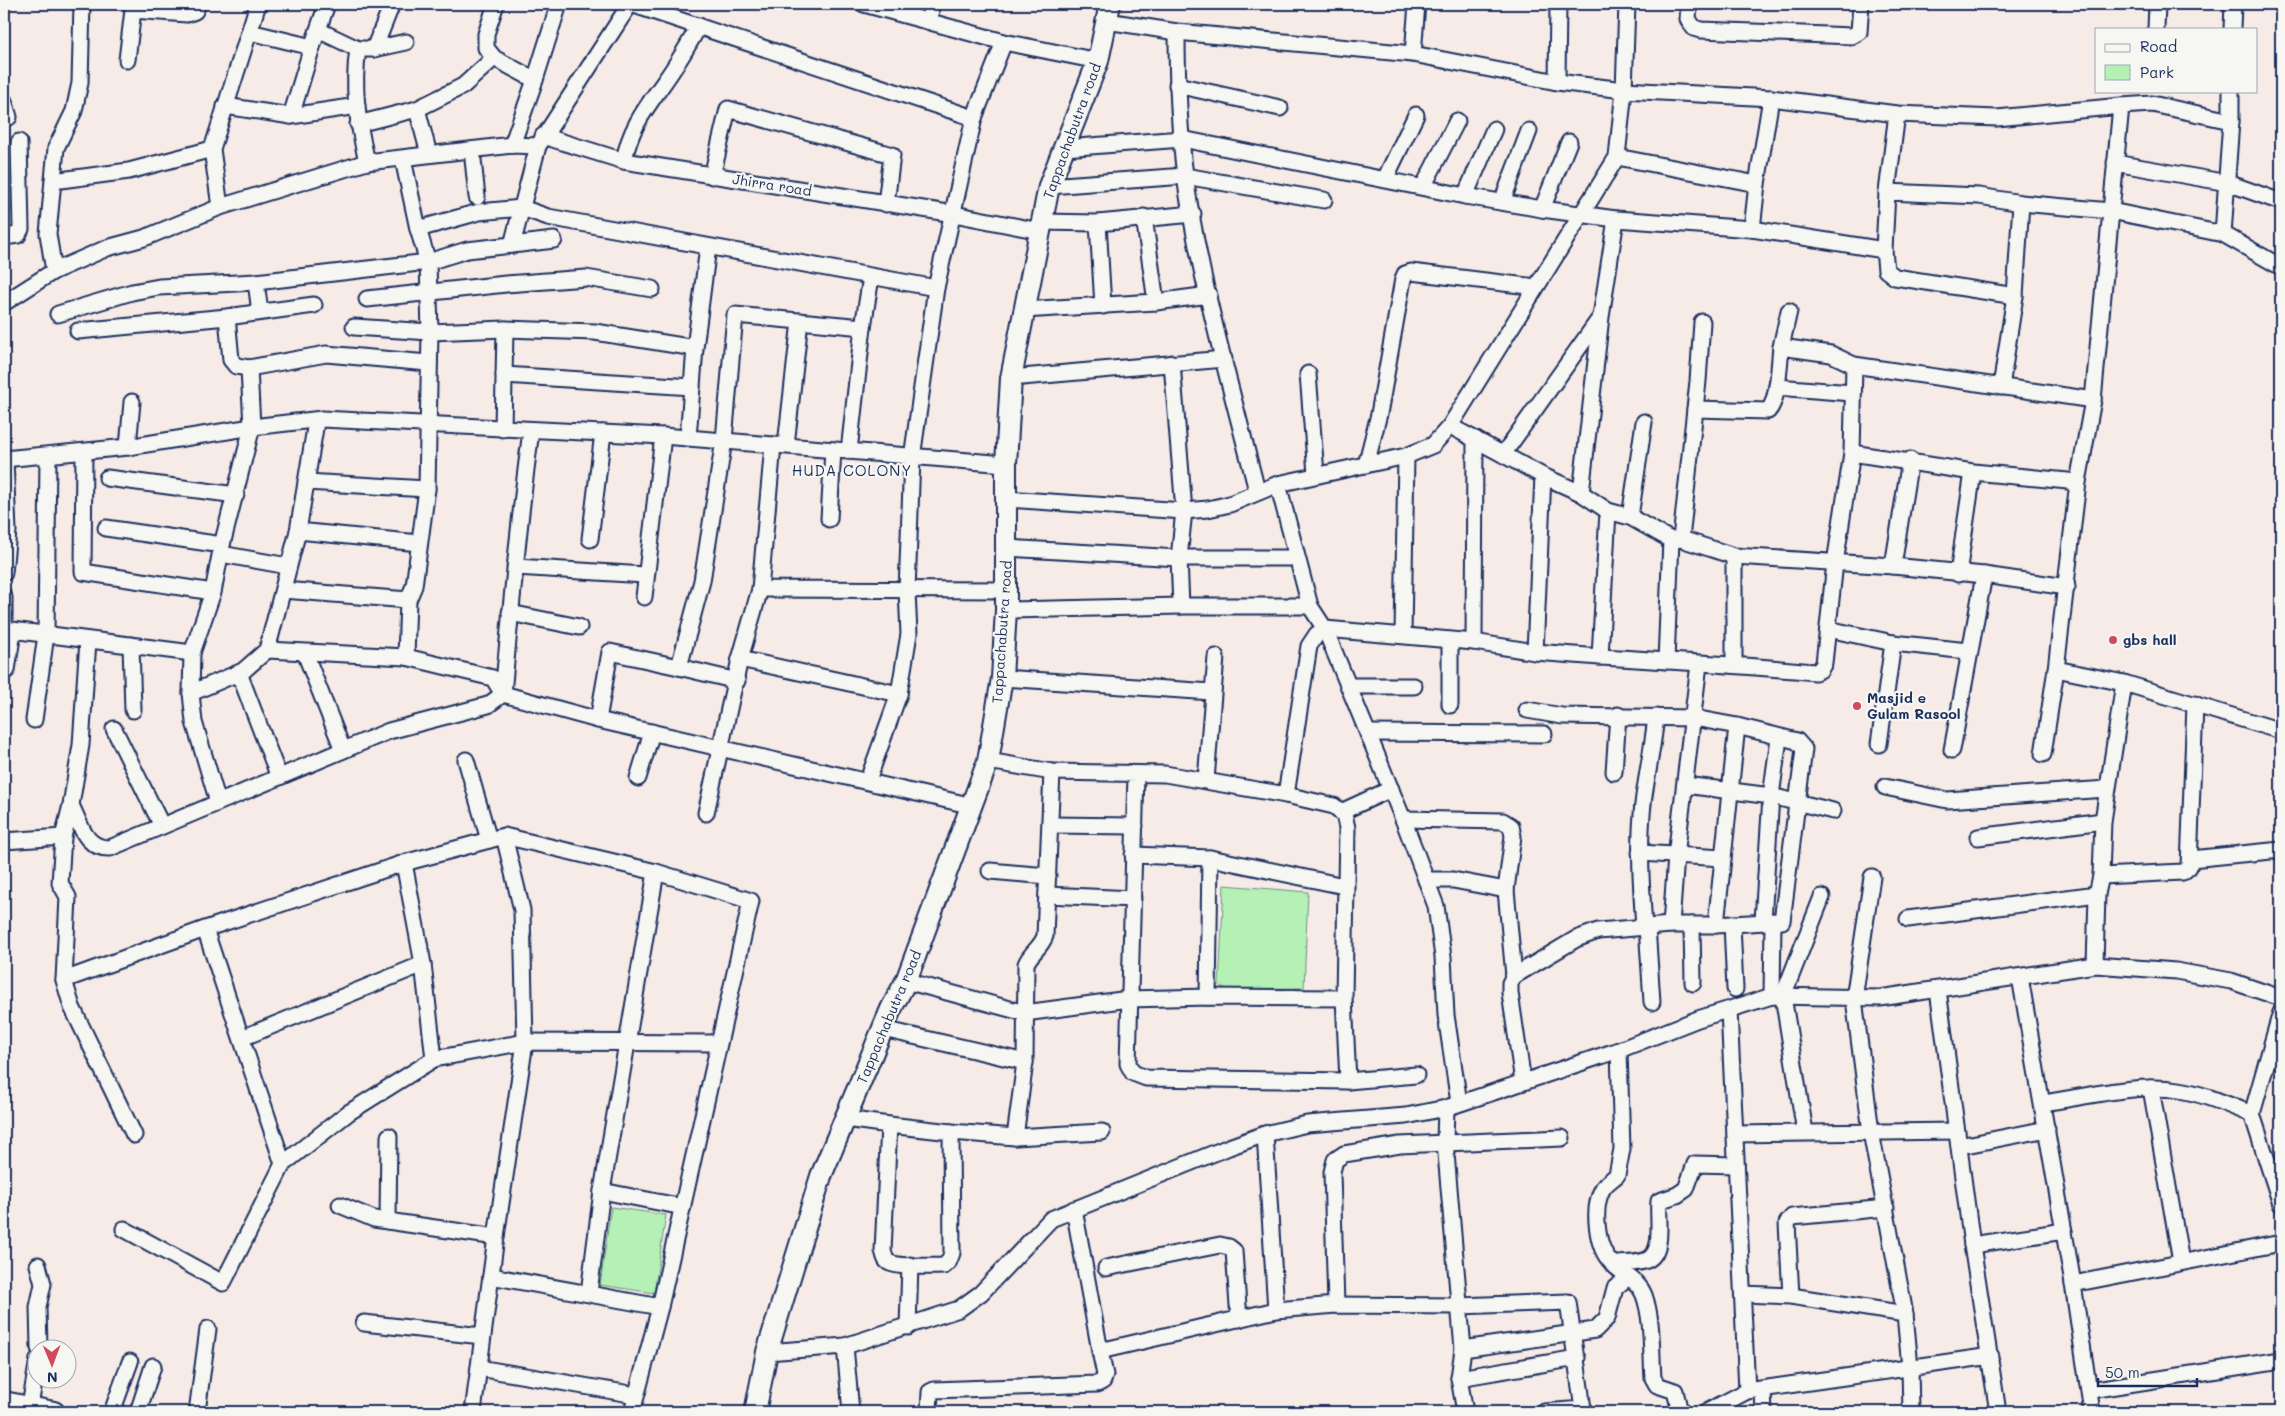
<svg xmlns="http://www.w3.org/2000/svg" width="2285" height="1416" viewBox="0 0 2285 1416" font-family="Mali,sans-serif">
<rect width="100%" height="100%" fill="#f7ebe7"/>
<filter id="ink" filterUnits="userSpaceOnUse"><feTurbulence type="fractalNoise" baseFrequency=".02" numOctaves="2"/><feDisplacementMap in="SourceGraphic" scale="10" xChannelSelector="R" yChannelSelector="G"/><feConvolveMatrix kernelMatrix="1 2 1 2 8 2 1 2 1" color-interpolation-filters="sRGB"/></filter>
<g filter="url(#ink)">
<g fill="#b5f0b4" stroke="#689089">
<path d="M1224 885 1308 892 1304 988 1226 989 1219 985Z"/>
<path d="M611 1207 666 1215 654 1293 600 1285Z"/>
</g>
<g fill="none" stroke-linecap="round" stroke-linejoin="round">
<defs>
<g id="street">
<path d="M258 4 212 149 220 207 367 162 512 145 538 146 630 4"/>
<path d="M496 4 486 34V48L494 58 535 80"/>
<path d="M631 4 974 118"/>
<path d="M864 4 1004 42 1098 61"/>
<path d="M1689 4 1688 19 1694 28 1701 30 1852 36 1859 32 1861 4"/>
<path d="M930 21 931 4"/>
<path d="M1107 21 1177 32 1413 54 1557 82 1624 90 1771 98 1897 114 1997 118 2121 106"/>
<path d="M2156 29 2157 4"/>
<path d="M2232 29 2233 4"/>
<path d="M318 30 358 49H374L406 42"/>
<path d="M250 32 312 47 327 4"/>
<path d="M1177 32C1177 80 1179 128 1185 176 1200 282 1231 387 1257 491"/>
<path d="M312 47 291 116 357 106"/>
<path d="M358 49C352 88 358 124 367 162"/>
<path d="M374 49 392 4"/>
<path d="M1413 54 1417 4"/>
<path d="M127 60 133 10 187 14 195 11 198 4"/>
<path d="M1557 82 1558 4"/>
<path d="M1177 85 1280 108"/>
<path d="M4 101 9 117"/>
<path d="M2152 104 2231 121 2223 234 2111 211 2121 106Z"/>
<path d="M225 106 291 116"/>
<path d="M417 109 463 86 494 58"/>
<path d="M2231 121V91"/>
<path d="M358 124 417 109 429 154"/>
<path d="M543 136 624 161 954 214 1040 231"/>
<path d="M512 145 535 80 559 4"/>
<path d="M538 146 512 245 554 240"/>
<path d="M1064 148 1182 139 1465 196 1542 209 1616 219 1752 229 1884 250 1887 192 1979 196 2021 203 2111 211 2093 400 2078 482 2056 669 2124 683 2281 731"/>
<path d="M472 150 477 197"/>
<path d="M1617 157 1757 184"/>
<path d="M403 159 418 229 428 262 430 332 427 489 414 586 408 600 406 657"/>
<path d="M624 161C631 120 656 97 677 63 685 51 692 38 699 26"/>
<path d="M2115 163 2228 183 2281 202"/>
<path d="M712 176 728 109 892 155 886 204"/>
<path d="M1385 179 1416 115"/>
<path d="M53 181 129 171 212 149"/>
<path d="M1049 186 1185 176 1324 200"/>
<path d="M1423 187 1457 121"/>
<path d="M1887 192 1897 114"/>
<path d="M1465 196 1494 129"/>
<path d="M1502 202 1529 131"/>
<path d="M1542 209 1569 142"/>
<path d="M1144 217 1156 302"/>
<path d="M1041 222 1098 223 1193 214"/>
<path d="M1098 223 1103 306"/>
<path d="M418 229 479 212 522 208 548 217 936 288"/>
<path d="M1752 229 1757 184 1771 98"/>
<path d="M2223 234 2281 267"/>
<path d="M4 237 18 235 21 229 19 142"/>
<path d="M1884 250 1886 270 1895 277 2015 296"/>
<path d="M54 271 48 234 56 148 74 111 80 83 82 4"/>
<path d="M256 282 260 312"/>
<path d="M367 299 506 284 586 278 652 289"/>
<path d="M4 303 54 271 107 248 144 238 220 207"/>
<path d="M1023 310 1156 302 1209 295"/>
<path d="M1789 311 1781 347 1831 354 1854 365 2093 400"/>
<path d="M58 314 132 292 159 287 256 282 428 262 467 250 512 245"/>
<path d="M227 317 231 360 236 366 249 368 326 354 428 363"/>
<path d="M354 327 430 332 505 329 595 332 695 348"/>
<path d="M78 331 227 317 314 305"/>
<path d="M1308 374 1316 474"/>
<path d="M504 375 692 387"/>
<path d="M1011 378 1224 359"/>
<path d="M1777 387 1852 393"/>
<path d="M2001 387 2015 296 2021 203"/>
<path d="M1695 409 1768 411C1779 399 1779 363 1781 347"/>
<path d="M1450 426 1543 476 1581 493 1608 511 1630 517 1671 540 1681 539 1734 556 1893 566 1984 575 1952 750"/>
<path d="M503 429 505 329"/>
<path d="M688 438 695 348 708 247"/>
<path d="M773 445 760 589 1006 590"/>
<path d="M786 445 800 321"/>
<path d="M128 447 132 402"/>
<path d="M849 451 863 327 871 277"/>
<path d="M84 452 83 572 213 592"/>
<path d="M1504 453 1600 318"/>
<path d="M1852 453 1854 365"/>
<path d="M4 459 128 447 252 427 322 419 663 436 1006 464"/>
<path d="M1366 465 1379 414 1403 279 1405 274 1411 272 1536 287"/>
<path d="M107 478 236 495"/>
<path d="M306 482 427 489"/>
<path d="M1278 484 1310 606 1325 629 1403 819 1436 906 1443 957 1446 1015 1459 1103"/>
<path d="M1581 493 1601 317 1616 219"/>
<path d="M1006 499 1184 511 1208 509 1230 504 1278 484 1406 456 1433 445 1450 426 1617 157 1624 90 1627 4"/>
<path d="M1630 517 1644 422"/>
<path d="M829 519 833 450"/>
<path d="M106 528 222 545"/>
<path d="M298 531 419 543"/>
<path d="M590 539 603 433"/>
<path d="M1681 539 1698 381 1702 322"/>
<path d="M1007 548 1179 558H1297"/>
<path d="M221 554 288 566"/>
<path d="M1734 556V664"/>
<path d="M1893 566 1910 460"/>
<path d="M516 567 645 575"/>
<path d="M4 573 8 531 5 459"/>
<path d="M1958 574 1973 472"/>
<path d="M1984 575 2067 587"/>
<path d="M283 590 408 600"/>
<path d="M4 597V629"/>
<path d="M644 597 663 436"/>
<path d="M1181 606H1310"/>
<path d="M1006 610 1181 606 1179 558 1184 511 1172 363"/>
<path d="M510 613 579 627"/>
<path d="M4 629 192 653 213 592 222 545 252 427 249 368"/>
<path d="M1828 629 1893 643 1968 651"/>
<path d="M1403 635 1406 456"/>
<path d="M88 640 81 745 71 805 63 837 60 883 68 897 64 980 72 1007 134 1135"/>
<path d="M1474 642 1475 439"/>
<path d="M131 645 133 710"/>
<path d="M267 650 406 657 493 678 503 694 598 720 973 806"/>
<path d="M1535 652 1543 476"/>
<path d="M192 653 191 693 194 722 218 802"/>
<path d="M305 653 343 750"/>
<path d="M1600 657C1672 661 1743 665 1815 672L1820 670 1824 663 1835 563 1852 453 1973 472 2078 482"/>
<path d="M740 659 899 694"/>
<path d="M1666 661 1671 540"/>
<path d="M7 670 13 631"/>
<path d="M239 673 279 777"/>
<path d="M1002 678 1212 692"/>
<path d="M737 681 679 667 702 581 724 440 735 315 863 327"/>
<path d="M1349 686H1414"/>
<path d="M191 693 243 671 267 650 298 531 316 422"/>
<path d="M1450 705V640"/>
<path d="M34 720 46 635 48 456"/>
<path d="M598 720 610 652 679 667"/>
<path d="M114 729 162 826"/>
<path d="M1368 733 1544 734"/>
<path d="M1879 744 1893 643"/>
<path d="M2043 754 2056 669"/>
<path d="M466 760 489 840"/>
<path d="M988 761 1052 772 1165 774 1286 795 1334 806 1344 814 1347 828 1344 998 1348 1081 1146 1078 1133 1073 1128 1064 1136 774"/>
<path d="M1614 772 1618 715"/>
<path d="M638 778 652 732"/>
<path d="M868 780 899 694 909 634 907 591 912 458 936 288 974 118 1004 42"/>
<path d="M1206 780 1216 657"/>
<path d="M1685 785 1771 796 1833 811"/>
<path d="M1885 787 1947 800 2107 789"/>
<path d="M1286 795 1309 646 1317 634 1325 629 1474 642 1535 652 1600 657 1608 511"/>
<path d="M71 805C81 825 85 849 110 848L389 731 488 705 503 694C511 606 519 518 531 431"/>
<path d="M1341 812 1391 789"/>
<path d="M706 813 740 659 760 589"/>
<path d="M1403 819 1503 821 1511 826 1513 836 1506 890"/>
<path d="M1051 825 1135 826"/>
<path d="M1978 837 2103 821"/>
<path d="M4 841 63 837"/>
<path d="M1640 853 1723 858"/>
<path d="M1133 855 1210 858 1344 886"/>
<path d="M2191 859 2281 850"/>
<path d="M404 863 423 964 434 1059"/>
<path d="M990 871 1048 876"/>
<path d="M2101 876 2183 872 2189 867 2195 704"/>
<path d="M1872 877 1854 999 1871 1132 1905 1314 1910 1367 1911 1412"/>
<path d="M1426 880H1453L1506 890 1514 976"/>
<path d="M1047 895 1133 899"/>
<path d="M1908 919 2097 894"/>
<path d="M1763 921 1771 796 1779 738"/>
<path d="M1732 924 1735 989"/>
<path d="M1671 925 1676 856 1699 664"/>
<path d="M1692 925 1693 983"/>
<path d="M1716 925 1737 726"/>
<path d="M1647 926 1652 1002"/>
<path d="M1644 927C1641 883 1638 839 1644 796 1648 770 1653 744 1656 717"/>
<path d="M205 929 283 1164"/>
<path d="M2095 965 2097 894 2101 876 2103 821 2124 683"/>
<path d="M2020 977 2073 1284 2092 1412"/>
<path d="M64 980 205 929 404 863 504 836 656 872 751 901 660 1307 632 1412"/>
<path d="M906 981 1025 1013 1129 999 1208 997 1344 998"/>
<path d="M1938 990 1972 1245 1998 1412"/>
<path d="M1772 996 1773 921"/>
<path d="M1208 997 1210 858"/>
<path d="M1729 1010 1747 1391"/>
<path d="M2281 1012 2252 1114 2281 1204"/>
<path d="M883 1029 1025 1062"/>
<path d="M242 1038 423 964"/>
<path d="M1619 1050 1622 1149 1617 1175C1613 1179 1606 1183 1603 1188 1592 1207 1596 1248 1612 1263 1622 1274 1638 1280 1644 1295 1653 1320 1651 1352 1653 1378L1657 1385 1675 1391 1680 1412"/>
<path d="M1348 1081 1416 1075"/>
<path d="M1523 1082 1510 993V983L1514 976 1576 939 1598 931 1671 925H1716L1782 921 1804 749 1797 741 1737 726 1694 718 1562 716 1527 710"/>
<path d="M2151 1088 2181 1262"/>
<path d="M2043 1103C2085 1097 2137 1083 2179 1090 2205 1094 2228 1105 2252 1114"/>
<path d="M1446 1108 1445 1142 1463 1349 1459 1378 1465 1412"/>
<path d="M845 1119 889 1125 883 1251C885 1255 884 1259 888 1262 898 1268 931 1266 944 1266L949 1261 952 1253 951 1132 1015 1137 1102 1132"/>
<path d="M889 1125 951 1132"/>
<path d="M1805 1132 1783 996 1822 897"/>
<path d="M1265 1134 1276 1310"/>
<path d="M1735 1134 1957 1131"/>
<path d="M1015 1137 1025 1062 1026 964C1030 953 1041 948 1045 936L1052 772"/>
<path d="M1959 1145 1971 1144 2047 1129"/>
<path d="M602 1191 683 1207"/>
<path d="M340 1205 374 1219 496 1237"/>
<path d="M1074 1209 1100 1351"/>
<path d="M388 1221 389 1136"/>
<path d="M124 1229 223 1283 283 1164 348 1113 434 1059 525 1042 718 1043"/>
<path d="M1972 1245 2064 1231"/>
<path d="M38 1265 43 1284 38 1307 39 1348"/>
<path d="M1613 1265C1623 1263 1638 1264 1647 1260 1665 1252 1657 1217 1659 1201L1677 1195 1686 1189 1695 1164 1736 1165"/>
<path d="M1106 1268 1220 1245 1229 1247 1234 1251 1239 1319"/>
<path d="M491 1276 660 1307"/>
<path d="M2073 1284 2281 1243"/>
<path d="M589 1293 602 1191 656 872"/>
<path d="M1743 1294 1791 1296 1905 1314"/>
<path d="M1791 1296 1787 1223 1792 1217 1886 1208"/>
<path d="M1336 1305 1332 1172 1335 1160 1344 1154 1400 1145 1562 1138"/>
<path d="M364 1323 482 1336"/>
<path d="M908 1327 910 1265"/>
<path d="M845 1346 851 1412"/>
<path d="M1463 1349 1595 1330 1607 1318 1615 1288 1628 1277"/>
<path d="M767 1352 845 1346 959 1309 981 1293 1051 1219 1229 1147 1265 1134 1307 1124 1406 1116 1446 1108 1619 1050 1698 1019 1772 996 1880 998 2095 965 2176 971 2231 981 2281 998"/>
<path d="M479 1368 636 1395"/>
<path d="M1459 1378 1577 1358"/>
<path d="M1763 1390 1764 1412"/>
<path d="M2090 1390 2281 1360"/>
<path d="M30 1406 38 1359"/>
<path d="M112 1412 130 1362"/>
<path d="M138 1412 153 1366"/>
<path d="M197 1412 208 1329"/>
<path d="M473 1412 496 1237 525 1042 522 910 504 836"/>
<path d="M929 1412 930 1392 934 1390 1097 1384 1103 1381 1105 1375 1100 1351 1276 1310 1336 1305 1459 1306 1568 1302 1583 1409 1544 1412"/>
<path d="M1707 1412 1747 1391 1991 1356"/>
</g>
<g id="secondary">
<path d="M4 1402 54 1412"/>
<path d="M755 1412 767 1352 821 1176 891 1009 906 981 988 761 1002 678 1006 610V464L1011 378 1049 186 1098 61 1110 4"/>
</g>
</defs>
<use href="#street" stroke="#1b2f5e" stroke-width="19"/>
<use href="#secondary" stroke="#1b2f5e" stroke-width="24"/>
<use href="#street" stroke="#f6f6f2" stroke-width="15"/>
<use href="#secondary" stroke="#f6f6f2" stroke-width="20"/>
</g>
</g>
<g fill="#d1495b" stroke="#f6f6f2" stroke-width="2">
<circle cx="2113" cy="640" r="5"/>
<circle cx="1857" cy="706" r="5"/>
</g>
<g text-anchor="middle" stroke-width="4.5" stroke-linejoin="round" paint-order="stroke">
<g font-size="14" fill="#1b2f5e" stroke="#f6f6f2">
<text transform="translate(1072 131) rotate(-70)" y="5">Tappachabutra road</text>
<text transform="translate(772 185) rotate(9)" y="5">Jhirra road</text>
<text transform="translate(1002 632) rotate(-86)" y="5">Tappachabutra road</text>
<text transform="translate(889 1017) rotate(-67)" y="5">Tappachabutra road</text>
</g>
<g font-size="14" font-weight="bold" fill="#1b2f5e" stroke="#f6f6f2" text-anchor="start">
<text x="2123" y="645">gbs hall</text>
<text x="1867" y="703">Masjid e<tspan x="1867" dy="16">Gulam Rasool</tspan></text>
</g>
<g font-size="15" letter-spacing="1" fill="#1b2f5e" stroke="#f6f6f2">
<text x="852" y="476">HUDA COLONY</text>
</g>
</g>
<rect width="2285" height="1416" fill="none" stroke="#f6f6f2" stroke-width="20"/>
<rect x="10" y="10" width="2265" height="1396" fill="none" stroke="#1b2f5e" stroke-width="2" filter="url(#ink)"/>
<rect x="2095" y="28" width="162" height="65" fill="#f6f6f2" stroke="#9ea6b7"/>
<rect x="2105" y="44" width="25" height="8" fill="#f6f6f2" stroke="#9ea6b7"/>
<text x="2140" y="52" font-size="15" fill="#1b2f5e">Road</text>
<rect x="2105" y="65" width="25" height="15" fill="#b5f0b4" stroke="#9ea6b7"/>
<text x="2140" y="78" font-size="15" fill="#1b2f5e">Park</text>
<g transform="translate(52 1364) rotate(179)"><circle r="24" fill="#f6f6f2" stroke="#9ea6b7"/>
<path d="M0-4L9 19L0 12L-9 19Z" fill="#d1495b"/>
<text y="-8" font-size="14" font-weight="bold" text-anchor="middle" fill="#1b2f5e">N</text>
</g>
<path d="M2098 1378v8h99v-8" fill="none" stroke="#1b2f5e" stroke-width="2.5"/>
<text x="2105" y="1378" font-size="15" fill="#1b2f5e" stroke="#f6f6f2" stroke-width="4" paint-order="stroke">50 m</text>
</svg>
